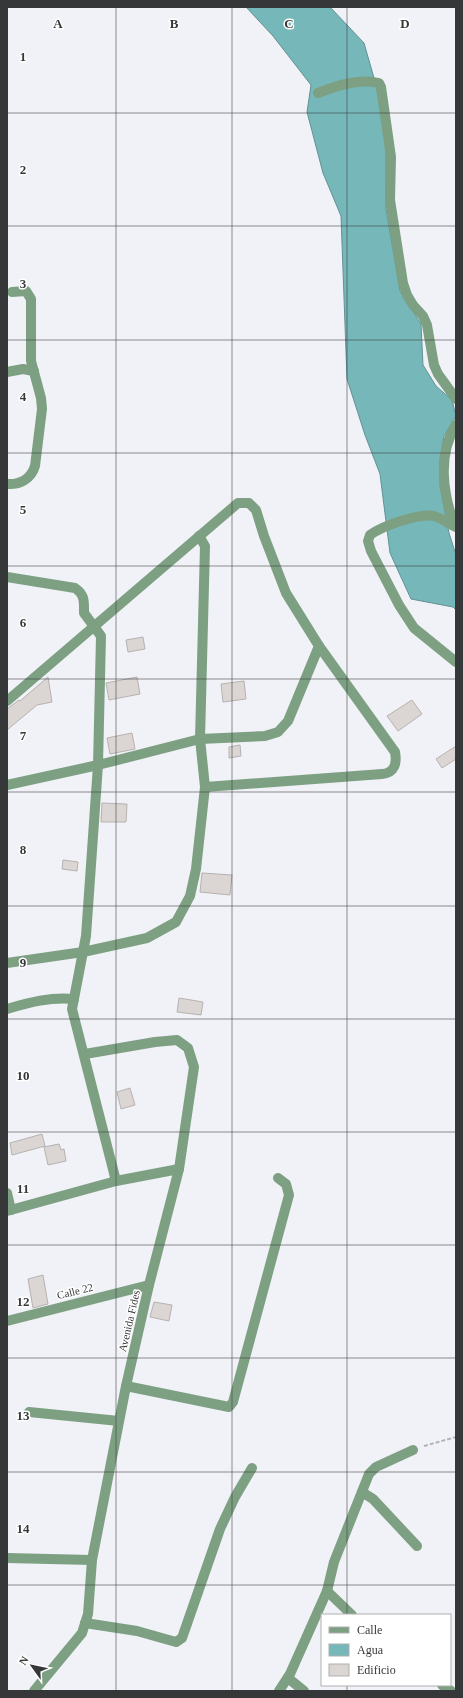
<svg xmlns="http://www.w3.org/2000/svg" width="463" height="1698" viewBox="0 0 463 1698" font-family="'Times New Roman',serif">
<rect width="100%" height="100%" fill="#f1f2f7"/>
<path fill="#76b8ba" stroke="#639193" d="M246 7H330L364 43 376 85 386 145V209L400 291 421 324 423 365 436 386 452 400 456 416 444 436 440 460V486L449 533 456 555V610L453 607 411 599 390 553 380 474 365 435 347 379 341 216 323 173 307 112 311 85 273 36Z"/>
<g fill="#dbd6d4" stroke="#b7b2b1">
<path d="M143 637 145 649 128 652 126 640Z"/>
<path d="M48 677 52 702 37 705 7 730V709L19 700 20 701Z"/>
<path d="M137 677 140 694 109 700 106 683Z"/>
<path d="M244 681 246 699 223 702 221 684Z"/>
<path d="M412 700 422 714 398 731 387 716Z"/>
<path d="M132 733 135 749 110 754 107 738Z"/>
<path d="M240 745 241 756 229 758V747Z"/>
<path d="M456 746V759L442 768 436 759Z"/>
<path d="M102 803 127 804 126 822H101Z"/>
<path d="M63 860 78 862 77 871 62 869Z"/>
<path d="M202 873 232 875 230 895 200 892Z"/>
<path d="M179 998 203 1002 201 1015 177 1012Z"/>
<path d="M130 1088 135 1105 121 1109 117 1092Z"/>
<path d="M42 1134 45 1146 12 1155 10 1143Z"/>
<path d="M59 1144 61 1150 64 1149 66 1161 48 1165 44 1147Z"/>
<path d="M43 1275 48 1304 33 1308 28 1279Z"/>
<path d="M154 1302 172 1305 169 1321 150 1317Z"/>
</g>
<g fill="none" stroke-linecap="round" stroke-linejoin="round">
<path stroke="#b2b3b6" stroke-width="2" stroke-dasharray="4 2" stroke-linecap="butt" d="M424 1446 456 1437"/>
<g stroke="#7da083" stroke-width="10">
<path d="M318 93C336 86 359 78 379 83L381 87 391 157 390 200 403 283 407 295 413 305 423 316 427 325 434 365 438 374 456 399"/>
<path d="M7 372 23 369 34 371"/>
<path d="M7 484C20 485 31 479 35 466L42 409 41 398 31 361V299L26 291 12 292"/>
<path d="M455 526C443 495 437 455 456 425"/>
<path d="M456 527C448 524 442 518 434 516 419 513 382 526 370 535L368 541 371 551 399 605 414 628 456 662"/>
<path d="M7 577 75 588C85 595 84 601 84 613L101 636 98 765 86 936 72 1009 116 1181"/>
<path d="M7 701 238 503H249L256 510 264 536 286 593 319 646 288 721 278 732 265 736 200 739 98 765 7 785"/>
<path d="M205 787 382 774C395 773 397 763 395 752L319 646"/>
<path d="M7 963 83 952 147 938 176 922 190 896 196 869 205 787 200 739 205 546 199 536"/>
<path d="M7 1009C30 1002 50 997 74 999"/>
<path d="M7 1193 11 1210"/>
<path d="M7 1211 116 1181 179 1169"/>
<path d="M7 1321 149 1285"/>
<path d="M126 1386 229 1407 233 1402 289 1195 286 1184 278 1178"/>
<path d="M29 1412 119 1421"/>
<path d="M362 1492 373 1499 417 1546"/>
<path d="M7 1558 92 1560"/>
<path d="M327 1591 352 1615"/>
<path d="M85 1623 137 1631 176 1642 182 1638 220 1529 235 1497 252 1468"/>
<path d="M288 1678 304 1691"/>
<path d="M442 1685 451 1691"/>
<path d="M34 1691 82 1633 88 1614 92 1560 126 1386 149 1285 179 1169 194 1067 188 1048 177 1040 155 1042 85 1054"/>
<path d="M279 1691 290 1674 327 1591 334 1562 369 1474 376 1467 413 1450"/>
</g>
</g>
<path fill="none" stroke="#363738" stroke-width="1" stroke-opacity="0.55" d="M116 7V1691M232 7V1691M347 7V1615M7 113H456M7 226H456M7 340H456M7 453H456M7 566H456M7 679H456M7 792H456M7 906H456M7 1019H456M7 1132H456M7 1245H456M7 1358H456M7 1472H456M7 1585H456M347 1685V1691"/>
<g text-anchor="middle" stroke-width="3" stroke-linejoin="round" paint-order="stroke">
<g font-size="11" fill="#363738" stroke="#fff">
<text transform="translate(75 1291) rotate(-14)" y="4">Calle 22</text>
<text transform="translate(129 1321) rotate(-77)" y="4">Avenida Fides</text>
</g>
</g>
<g font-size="13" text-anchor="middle" font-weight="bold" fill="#363738" stroke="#fff" stroke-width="3" stroke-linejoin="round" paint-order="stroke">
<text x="58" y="28">A</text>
<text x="174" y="28">B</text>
<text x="289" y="28">C</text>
<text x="405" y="28">D</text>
<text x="23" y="61">1</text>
<text x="23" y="174">2</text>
<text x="23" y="288">3</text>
<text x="23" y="401">4</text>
<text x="23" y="514">5</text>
<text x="23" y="627">6</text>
<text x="23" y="740">7</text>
<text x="23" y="854">8</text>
<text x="23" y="967">9</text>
<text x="23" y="1080">10</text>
<text x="23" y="1193">11</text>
<text x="23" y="1306">12</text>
<text x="23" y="1420">13</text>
<text x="23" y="1533">14</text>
</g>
<rect width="463" height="1698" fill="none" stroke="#363738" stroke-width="16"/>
<rect x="321" y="1614" width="130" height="72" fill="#ffffff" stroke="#afafaf"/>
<rect x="329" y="1627" width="20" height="6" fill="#7da083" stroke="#afafaf"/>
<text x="357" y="1634" font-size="12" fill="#363738">Calle</text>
<rect x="329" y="1644" width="20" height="12" fill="#76b8ba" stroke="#afafaf"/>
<text x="357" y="1654" font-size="12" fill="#363738">Agua</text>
<rect x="329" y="1664" width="20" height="12" fill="#dbd6d4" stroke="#afafaf"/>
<text x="357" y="1674" font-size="12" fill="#363738">Edificio</text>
<g transform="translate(32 1666) rotate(303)" stroke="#ffffff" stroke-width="3" paint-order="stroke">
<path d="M0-3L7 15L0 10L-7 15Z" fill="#363738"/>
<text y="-6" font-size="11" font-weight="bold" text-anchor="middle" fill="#363738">N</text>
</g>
</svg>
